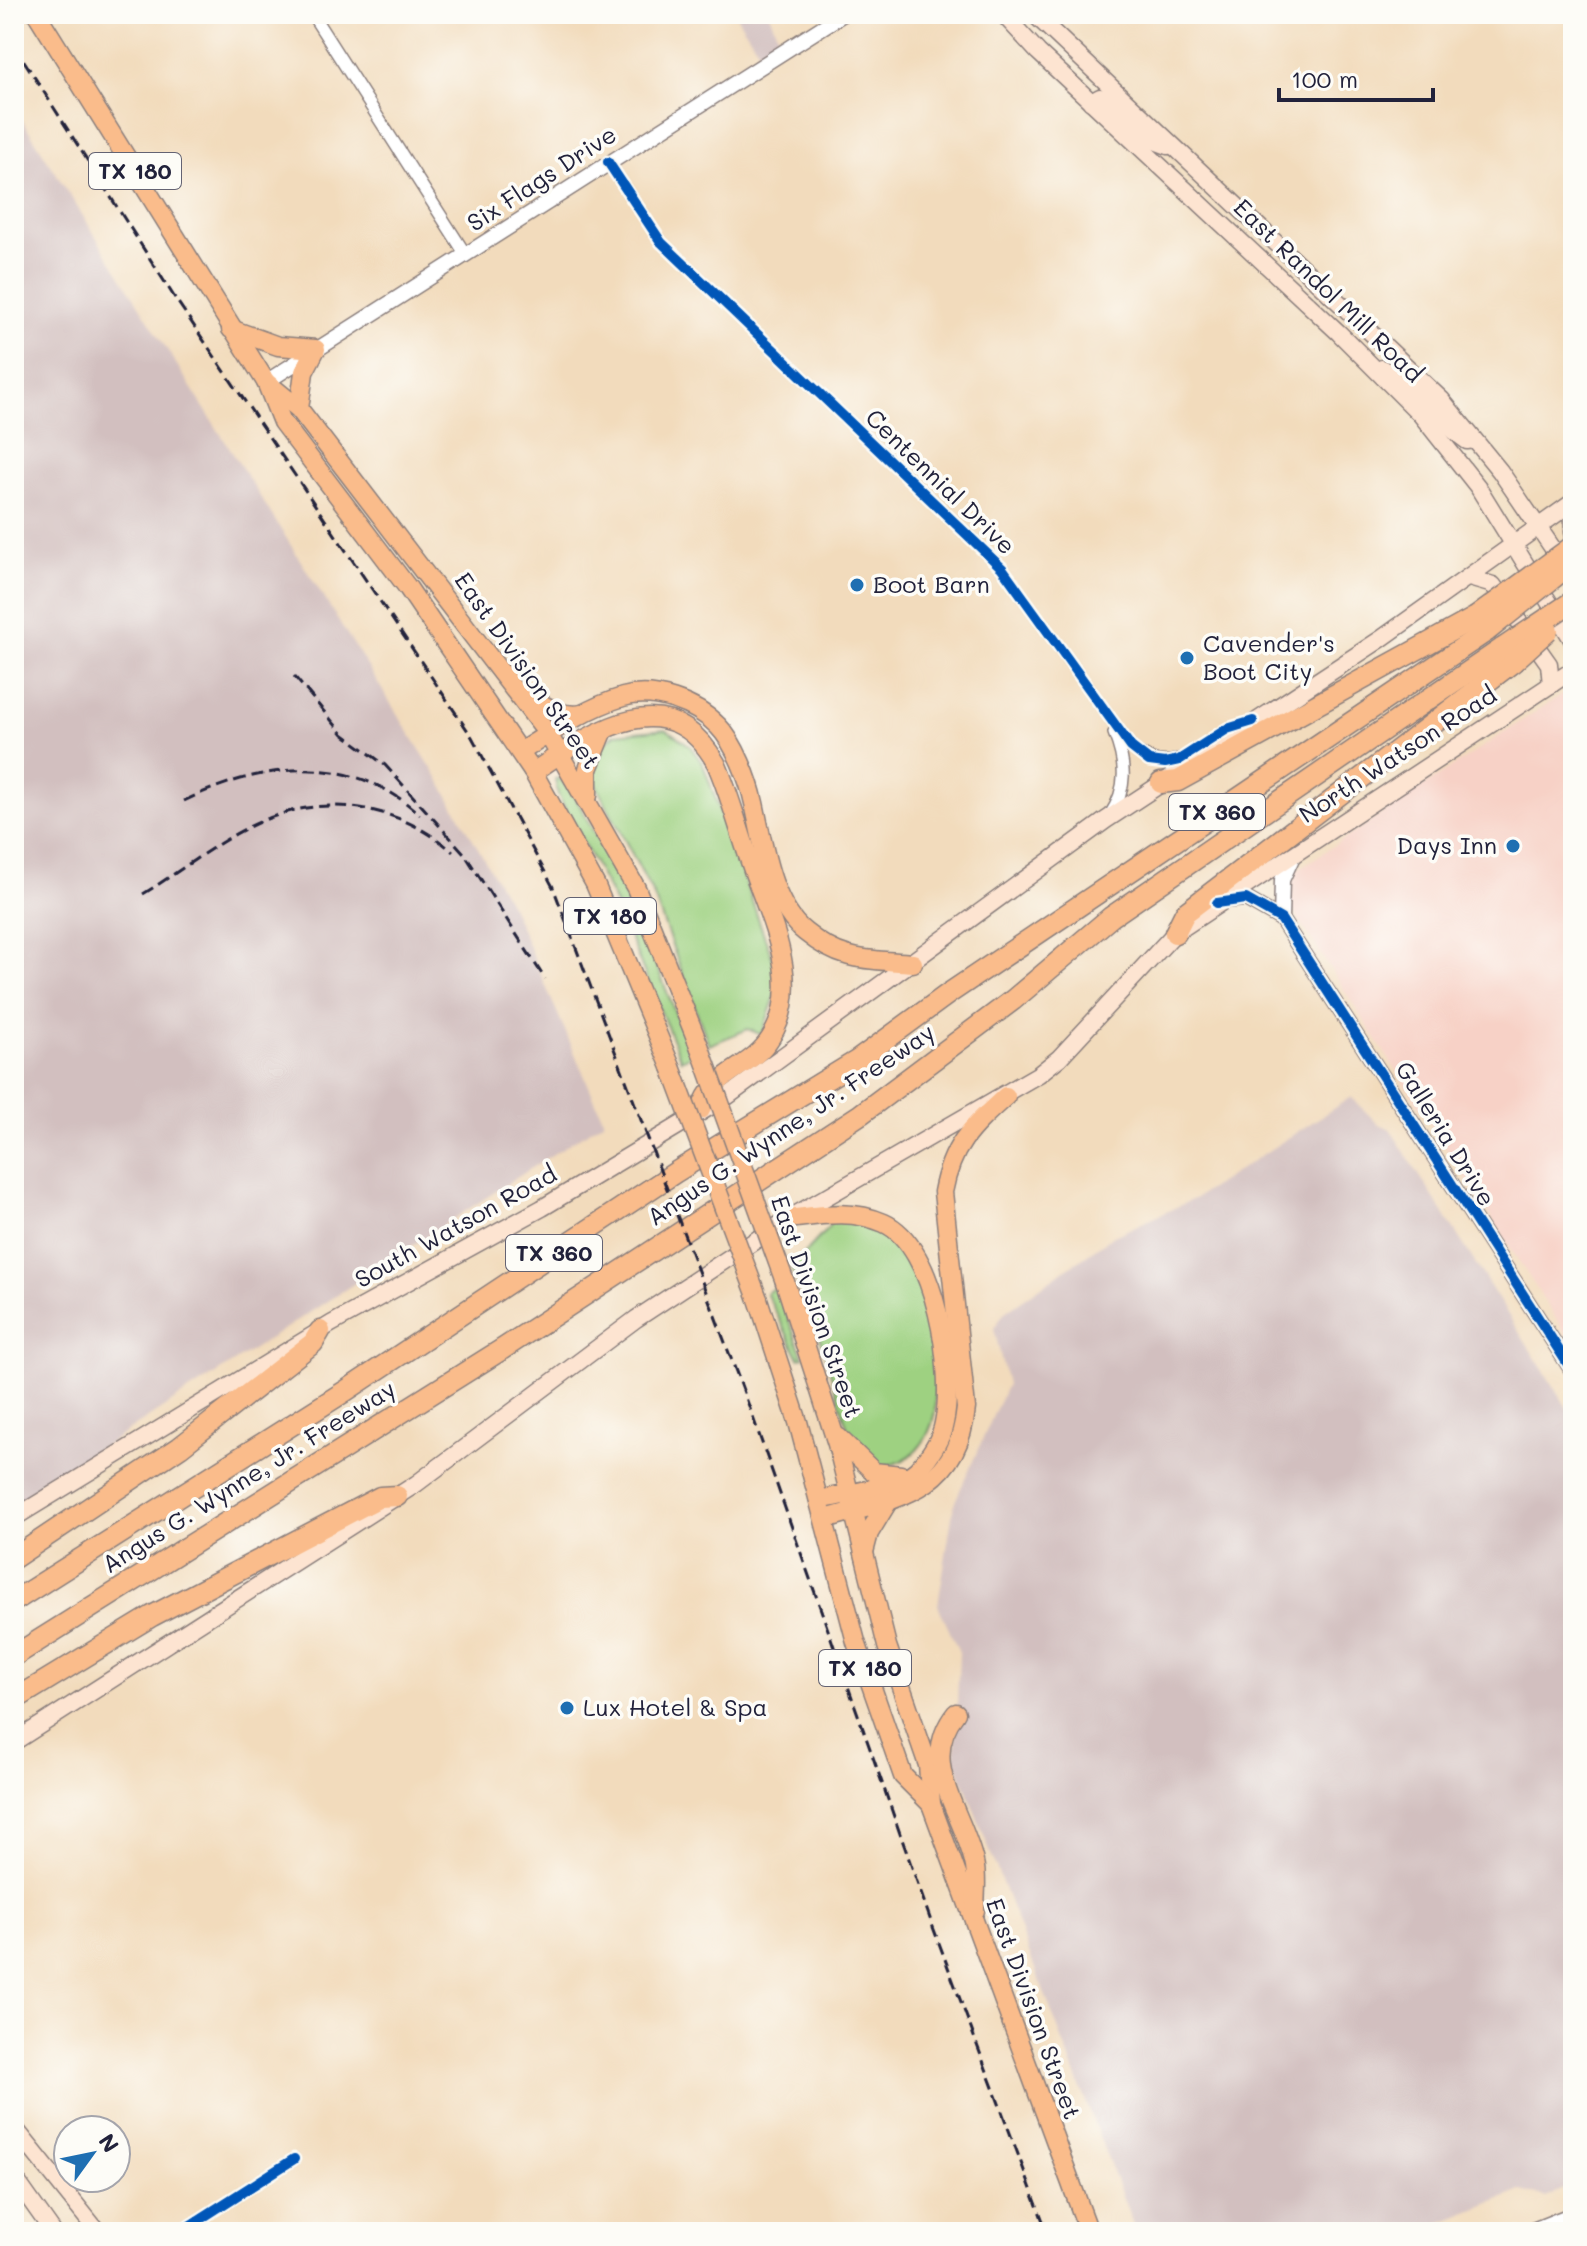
<svg xmlns="http://www.w3.org/2000/svg" width="1587" height="2246" viewBox="0 0 1587 2246" font-family="Mali,sans-serif">
<rect width="100%" height="100%" fill="#fdfcf7"/>
<filter id="ink" filterUnits="userSpaceOnUse"><feTurbulence type="fractalNoise" baseFrequency=".0125" numOctaves="2"/><feDisplacementMap in="SourceGraphic" scale="16" xChannelSelector="R" yChannelSelector="G"/><feConvolveMatrix kernelMatrix="1 2 1 2 8 2 1 2 1" color-interpolation-filters="sRGB"/></filter>
<filter id="wash" filterUnits="userSpaceOnUse"><feTurbulence type="fractalNoise" baseFrequency=".006" numOctaves="4" result="noise"/><feDisplacementMap in="SourceGraphic" scale="32" xChannelSelector="R" yChannelSelector="G"/><feGaussianBlur stdDeviation="1.8" result="paint"/><feColorMatrix in="noise" values="0 0 0 0 0 0 0 0 0 0 0 0 0 0 0 0 0 1.4 0 .05"/><feComposite in="paint" operator="in"/></filter>
<g filter="url(#wash)">
<rect width="100%" height="100%" fill="#f2dbbc"/>
<path fill="#f7d1c6" d="M1564 693 1573 695V1345L1276 884Z"/>
<g fill="#d2bfbf">
<path d="M735 14H769L779 38 759 51Z"/>
<path d="M14 107 441 783 512 908 604 1121 14 1505Z"/>
<path d="M1351 1097 1379 1125 1390 1129 1573 1417V2185L1546 2197 1521 2191 1417 2232H1136L955 1760 959 1652 938 1605 954 1504 1007 1384 994 1328 1005 1312 1112 1237 1196 1198Z"/>
</g>
<g fill="#9ed181" stroke="#607a5e" stroke-width="2">
<path d="M666 729 689 745 703 764 775 966 776 993 762 1035 748 1029 709 1045 653 894 593 779 600 748 615 734Z"/>
<path d="M559 778C577 795 586 819 598 840 635 909 664 981 691 1055L681 1060 614 900 558 795 555 779Z"/>
<path d="M845 1219C856 1222 871 1224 881 1230 943 1264 934 1351 935 1412 929 1441 914 1462 883 1466L852 1442 818 1333 791 1268 829 1227V1220Z"/>
<path d="M776 1287 803 1357 799 1358 766 1293Z"/>
</g>
</g>
<g filter="url(#ink)">
<g fill="none" stroke-linecap="round" stroke-linejoin="round">
<defs>
<g id="minor">
<path d="M312 14 466 255"/>
<path d="M608 162 661 242 1002 568 1131 747C1178 785 1198 738 1243 724"/>
<path d="M1110 815C1128 788 1126 763 1114 733"/>
<path d="M180 2232 294 2159"/>
</g>
<g id="tertiary">
<path d="M266 382 843 14"/>
<path d="M1223 901 1246 899 1281 919 1573 1372"/>
<path d="M1281 919 1282 880 1294 854"/>
<path d="M1528 2232 1573 2214"/>
</g>
<g id="secondary">
<path d="M1003 14 1038 52 1339 333 1421 415 1478 487 1573 641"/>
<path d="M1034 14 1442 400 1500 471 1573 578"/>
<path d="M1091 102 1100 97 1107 99 1149 139 1168 146"/>
<path d="M1382 368C1417 387 1435 420 1467 441L1474 440"/>
<path d="M1573 513V533"/>
<path d="M1469 578 1493 585 1549 664 1551 685"/>
<path d="M14 1518 331 1324 542 1208 728 1096 1106 820 1381 639 1573 502"/>
<path d="M14 1742 416 1484 636 1319 788 1219 1039 1074 1059 1058 1175 933 1573 670"/>
<path d="M14 2127 98 2232"/>
<path d="M14 2177 53 2232"/>
</g>
<g id="primary">
<path d="M37 14 266 382 282 422 408 588 533 772 595 884 671 1067"/>
<path d="M231 329 278 346 316 349 304 372 299 409"/>
<path d="M266 382 299 409 548 734 636 888 700 1048"/>
<path d="M523 694C544 704 558 718 582 714"/>
<path d="M520 752C553 731 586 708 623 697 654 688 696 703 718 726 735 743 749 780 754 803 763 843 771 905 805 932 843 963 867 959 913 963"/>
<path d="M533 772C593 732 668 678 716 763 731 797 739 832 752 867 770 920 804 984 771 1037 751 1070 712 1071 701 1110"/>
<path d="M588 796V769L604 730"/>
<path d="M788 1219C821 1215 852 1209 884 1223 936 1246 955 1373 944 1423 941 1440 929 1457 917 1470 900 1487 843 1494 819 1500"/>
<path d="M785 1282 837 1444 887 1646 928 1765 931 1804 1089 2232"/>
<path d="M758 1299 798 1422 856 1642 903 1776 931 1804"/>
<path d="M838 1437 874 1472 901 1475"/>
<path d="M825 1519C893 1499 958 1493 966 1408L943 1192C952 1144 971 1128 1006 1096"/>
<path d="M864 1552 869 1533 889 1500"/>
<path d="M956 1713C917 1761 962 1810 974 1862 978 1877 975 1896 975 1911"/>
</g>
<g id="motorway">
<path d="M1161 783 1178 781 1476 617"/>
<path d="M1175 933 1185 913 1513 662"/>
<path d="M14 1558 180 1447 313 1343 320 1331"/>
<path d="M14 1601 347 1390 676 1172 858 1060 948 994 1487 631"/>
<path d="M14 1656 501 1350 861 1114 1013 1000 1111 917 1503 648"/>
<path d="M14 1700 152 1616 380 1497 397 1496"/>
</g>
</defs>
<use href="#minor" stroke="#8a7e7c" stroke-width="14"/>
<use href="#tertiary" stroke="#8a7e7c" stroke-width="17"/>
<use href="#secondary" stroke="#8a7e7c" stroke-width="19"/>
<use href="#primary" stroke="#8a7e7c" stroke-width="21"/>
<use href="#motorway" stroke="#8a7e7c" stroke-width="23"/>
<use href="#minor" stroke="#fff" stroke-width="11"/>
<use href="#tertiary" stroke="#fff" stroke-width="14"/>
<use href="#secondary" stroke="#fde4d1" stroke-width="16"/>
<use href="#primary" stroke="#fabc8b" stroke-width="18"/>
<use href="#motorway" stroke="#fabc8b" stroke-width="20"/>
<g stroke="#22223b" stroke-width="3" stroke-dasharray="12 6" stroke-linecap="butt">
<path d="M14 45 173 295 472 737 553 887 749 1406 933 1927 1047 2232"/>
<path d="M294 676 343 734 385 765 464 853 545 979"/>
<path d="M184 801C262 763 352 751 420 815"/>
<path d="M143 894C186 868 228 832 275 816 336 794 405 809 453 852"/>
</g>
<defs>
<g id="primary-bridge">
<path d="M700 1048 785 1282"/>
<path d="M671 1067 758 1299"/>
</g>
<g id="motorway-bridge">
<path d="M1476 617 1573 546"/>
<path d="M1487 631 1567 567"/>
<path d="M1503 648 1573 601"/>
<path d="M1513 662 1548 630"/>
</g>
</defs>
<use href="#primary-bridge" stroke="#8a7e7c" stroke-width="21" stroke-linecap="butt"/>
<use href="#motorway-bridge" stroke="#8a7e7c" stroke-width="23" stroke-linecap="butt"/>
<use href="#primary-bridge" stroke="#fabc8b" stroke-width="18"/>
<use href="#motorway-bridge" stroke="#fabc8b" stroke-width="20"/>
<defs>
<g id="cycleway">
<path d="M608 162 661 242 1002 568 1131 747 1149 761 1165 763 1179 760 1227 729 1253 721"/>
<path d="M1217 903 1246 899 1281 919 1573 1372"/>
<path d="M180 2232 294 2159"/>
</g>
</defs>
<use href="#cycleway" stroke="#fdfcf7" stroke-width="15"/>
<use href="#cycleway" stroke="#0057b8" stroke-width="10"/>
</g>
</g>
<g fill="#1f6fb2" stroke="#fdfcf7" stroke-width="3">
<circle cx="857" cy="585" r="8"/>
<circle cx="1187" cy="658" r="8"/>
<circle cx="1513" cy="846" r="8"/>
<circle cx="567" cy="1708" r="8"/>
</g>
<g text-anchor="middle" stroke-width="7" stroke-linejoin="round" paint-order="stroke">
<g fill="#fdfcf7" stroke="#646373" stroke-width="2">
<rect x="89" y="153" width="92" height="36" rx="6"/>
<rect x="1169" y="794" width="96" height="36" rx="6"/>
<rect x="564" y="898" width="92" height="36" rx="6"/>
<rect x="506" y="1235" width="96" height="36" rx="6"/>
<rect x="819" y="1650" width="92" height="36" rx="6"/>
</g>
<g font-size="22" font-weight="bold" fill="#22223b">
<text x="135" y="179">TX 180</text>
<text x="1217" y="820">TX 360</text>
<text x="610" y="924">TX 180</text>
<text x="554" y="1261">TX 360</text>
<text x="865" y="1676">TX 180</text>
</g>
<g font-size="24" fill="#22223b" stroke="#fdfcf7">
<text transform="translate(542 179) rotate(-33)" y="8">Six Flags Drive</text>
<text transform="translate(1328 291) rotate(44)" y="8">East Randol Mill Road</text>
<text transform="translate(940 482) rotate(44)" y="8">Centennial Drive</text>
<text transform="translate(527 671) rotate(55)" y="8">East Division Street</text>
<text transform="translate(1398 755) rotate(-33)" y="8">North Watson Road</text>
<text transform="translate(791 1125) rotate(-34)" y="8">Angus G. Wynne, Jr. Freeway</text>
<text transform="translate(1445 1134) rotate(58)" y="8">Galleria Drive</text>
<text transform="translate(456 1227) rotate(-29)" y="8">South Watson Road</text>
<text transform="translate(816 1307) rotate(71)" y="8">East Division Street</text>
<text transform="translate(249 1477) rotate(-32)" y="8">Angus G. Wynne, Jr. Freeway</text>
<text transform="translate(1033 2009) rotate(70)" y="8">East Division Street</text>
</g>
<g font-size="24" fill="#22223b" stroke="#fdfcf7" text-anchor="start">
<text x="873" y="593">Boot Barn</text>
<text x="1203" y="652">Cavender's<tspan x="1203" dy="28">Boot City</tspan></text>
<text x="1497" y="854" text-anchor="end">Days Inn</text>
<text x="583" y="1716">Lux Hotel &amp; Spa</text>
</g>
</g>
<rect width="1587" height="2246" fill="none" stroke="#fdfcf7" stroke-width="48"/>
<g transform="translate(92 2154) rotate(57)"><circle r="38" fill="#fdfcf7" stroke="#a5a5ac" stroke-width="2"/>
<path d="M0-6L14 30L0 20L-14 30Z" fill="#1f6fb2"/>
<text y="-12" font-size="22" font-weight="bold" text-anchor="middle" fill="#22223b">N</text>
</g>
<path d="M1279 88v12h154v-12" fill="none" stroke="#22223b" stroke-width="4"/>
<text x="1291" y="88" font-size="24" fill="#22223b" stroke="#fdfcf7" stroke-width="6" paint-order="stroke">100 m</text>
</svg>
